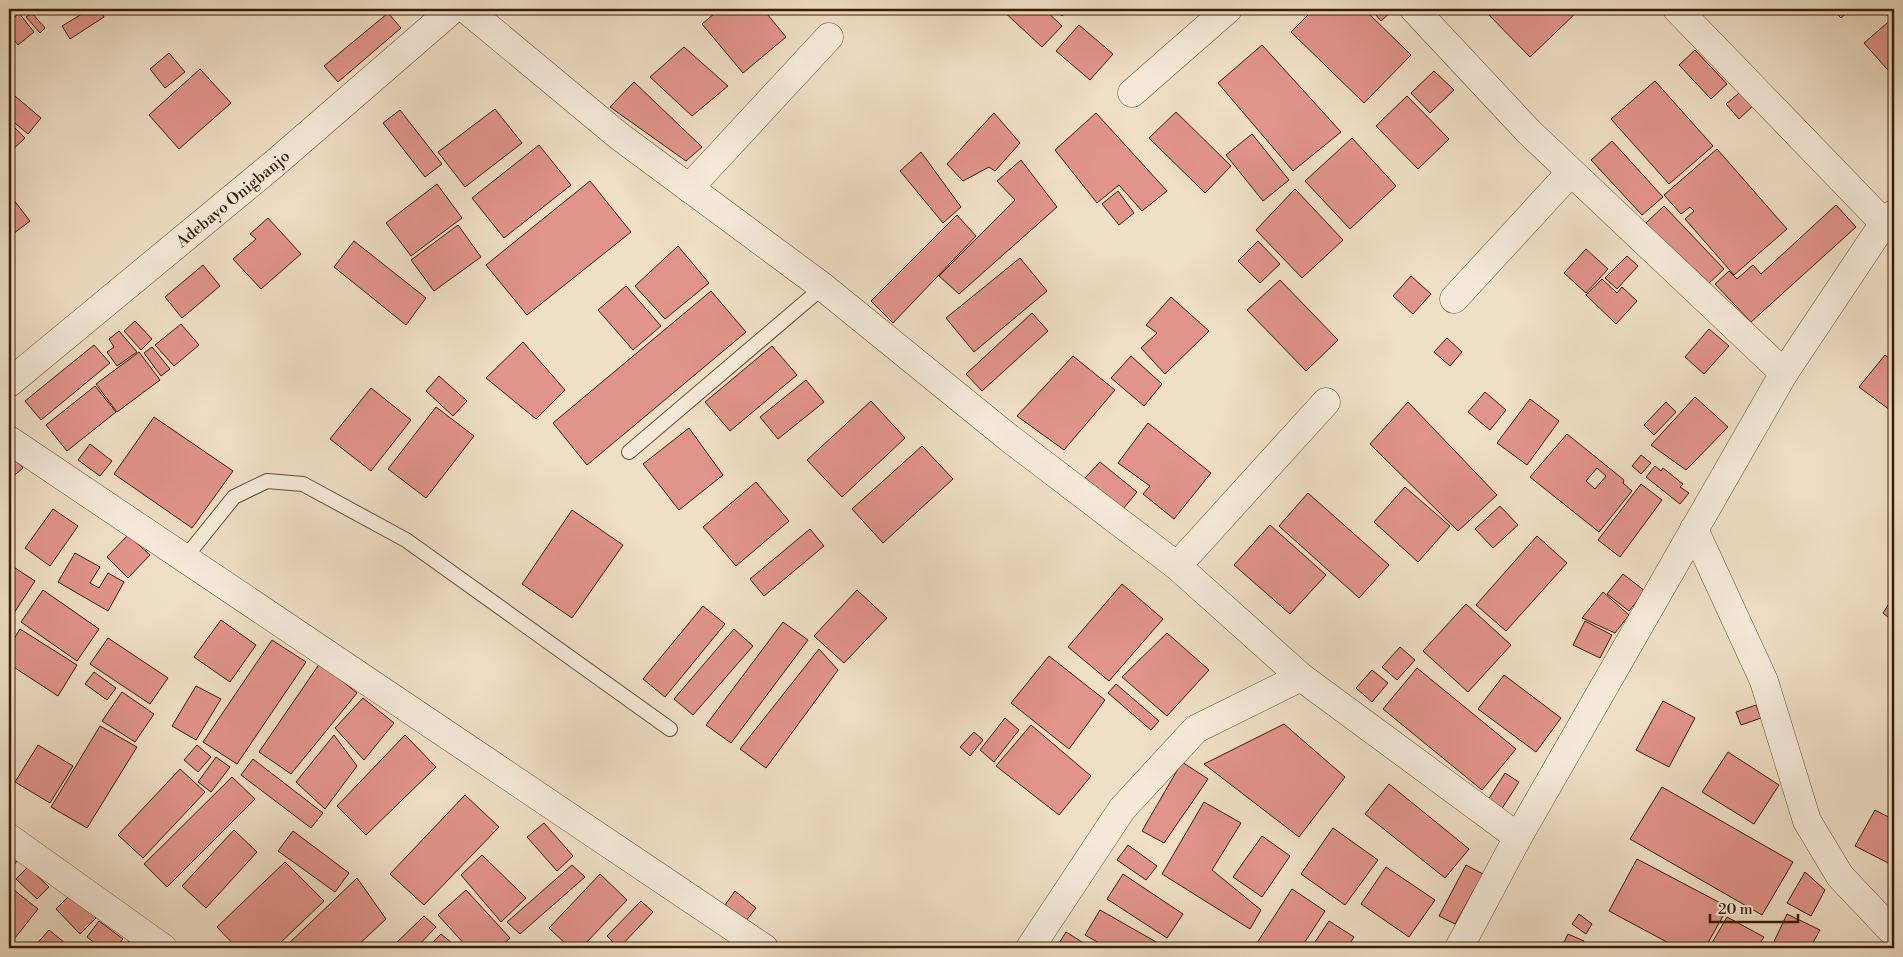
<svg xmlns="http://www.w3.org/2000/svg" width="1903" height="957" viewBox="0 0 1903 957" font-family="'Libre Bodoni',serif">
<rect width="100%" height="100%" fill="#efdfc6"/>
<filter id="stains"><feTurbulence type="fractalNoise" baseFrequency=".004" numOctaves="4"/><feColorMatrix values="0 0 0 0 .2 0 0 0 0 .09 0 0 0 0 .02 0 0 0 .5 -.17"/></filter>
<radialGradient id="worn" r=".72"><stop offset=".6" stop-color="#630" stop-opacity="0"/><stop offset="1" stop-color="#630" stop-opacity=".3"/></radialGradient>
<g fill="#e1948b" stroke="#391d02" fill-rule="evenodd">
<path d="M90 9H99L104 17 70 39 62 26Z"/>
<path d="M720 9H763L786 37 743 73 702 24Z"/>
<path d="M787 9H801L793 15Z"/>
<path d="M1001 9H1044L1062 26 1042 47Z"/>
<path d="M1054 9H1070L1062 16Z"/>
<path d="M1314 9H1364L1411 55 1364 103 1291 32Z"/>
<path d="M1371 9H1393V10L1381 21Z"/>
<path d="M1492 9H1580L1530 57 1487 13Z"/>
<path d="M1832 9H1851L1841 18Z"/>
<path d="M19 13 34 32 18 45 9 33V22Z"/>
<path d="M32 13 45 28 40 33 26 17Z"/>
<path d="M388 13 401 28 338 82 324 66Z"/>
<path d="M1894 17V77L1864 43Z"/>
<path d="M1079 25 1113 54 1090 80 1056 51Z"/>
<path d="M1262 45 1341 132 1293 171 1218 83Z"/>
<path d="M684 47 728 86 692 116 650 77Z"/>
<path d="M1695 50 1727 84 1711 99 1679 65Z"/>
<path d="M169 53 185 72 165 88 150 69Z"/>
<path d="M200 69 231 103 179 149 149 115Z"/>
<path d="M1434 71 1454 90 1430 113 1411 93Z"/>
<path d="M1655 81 1713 146 1669 184 1611 119Z"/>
<path d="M634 82 702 147 686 161 610 107Z"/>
<path d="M1744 89 1756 103 1739 119 1726 104Z"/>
<path d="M9 91 41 118 28 134 9 118Z"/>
<path d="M1407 96 1449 139 1418 169 1376 126Z"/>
<path d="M495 109 522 143 465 187 438 152Z"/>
<path d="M400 110 442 164 425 177 383 123Z"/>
<path d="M1176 112 1231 166 1205 193 1149 138Z"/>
<path d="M994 113 1020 143 995 171 989 167 963 181 947 164Z"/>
<path d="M1096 113 1167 191 1142 211 1119 185 1097 203 1055 150Z"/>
<path d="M9 122 25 138 9 153Z"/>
<path d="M1252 134 1289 180 1263 201 1226 155Z"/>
<path d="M1352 138 1396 186 1350 229 1305 181Z"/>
<path d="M1612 141 1663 197 1642 215 1591 160Z"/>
<path d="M539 145 571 185 504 238 472 198Z"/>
<path d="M1717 149 1787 229 1734 275 1685 219 1694 211 1690 207 1681 214 1664 195Z"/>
<path d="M921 152 961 207 943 223 900 171Z"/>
<path d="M1021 160 1057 207 959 294 939 276 1015 200 997 181Z"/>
<path d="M590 181 631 232 527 315 486 265Z"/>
<path d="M437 184 462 218 411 256 386 223Z"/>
<path d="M1295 189 1343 240 1302 278 1256 230Z"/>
<path d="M1118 191 1134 213 1119 225 1102 204Z"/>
<path d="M13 199 30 221 9 237V203Z"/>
<path d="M1836 205 1856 227 1751 322 1715 284 1729 271 1737 279 1753 265 1761 274Z"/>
<path d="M1664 206 1724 269 1706 286 1646 223Z"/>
<path d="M957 215 976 236 893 323 871 301Z"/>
<path d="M268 218 301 254 261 289 233 259 256 239 250 234Z"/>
<path d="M458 225 481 257 434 291 411 260Z"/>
<path d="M354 241 426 298 406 325 334 267Z"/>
<path d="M1258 241 1280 264 1260 283 1238 261Z"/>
<path d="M678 246 709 283 665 319 635 286Z"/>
<path d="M1586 249 1608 269 1586 293 1564 273Z"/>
<path d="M1627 256 1638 266 1617 289 1605 278Z"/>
<path d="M1020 258 1047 291 974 352 946 318Z"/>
<path d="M203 265 220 286 182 318 165 297Z"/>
<path d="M1411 276 1431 294 1413 314 1393 296Z"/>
<path d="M1602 279 1617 293 1622 287 1637 301 1616 324 1586 295Z"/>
<path d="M1280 280 1338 340 1306 371 1247 310Z"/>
<path d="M626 286 661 326 633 350 598 310Z"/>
<path d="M711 291 746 332 587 465 553 423Z"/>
<path d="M1171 297 1209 331 1165 374 1141 348 1157 333 1146 325Z"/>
<path d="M1032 313 1048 331 982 391 966 374Z"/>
<path d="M135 321 152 339 141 350 124 331Z"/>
<path d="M181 324 199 345 174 366 155 345Z"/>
<path d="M1709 329 1729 346 1704 374 1685 357Z"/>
<path d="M119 331 137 352 117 366 107 352 114 347 109 339Z"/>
<path d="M1447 338 1462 352 1450 366 1434 352Z"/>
<path d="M523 342 565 390 536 419 486 378Z"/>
<path d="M94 345 110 363 41 420 25 401Z"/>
<path d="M772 346 797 375 730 431 705 402Z"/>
<path d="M152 347 170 369 161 376 144 353Z"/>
<path d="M139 352 160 380 117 412 96 384Z"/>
<path d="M1885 355 1894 362V413L1859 387Z"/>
<path d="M1073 356 1115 390 1064 450 1017 416Z"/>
<path d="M1131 356 1162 384 1144 406 1111 378Z"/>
<path d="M439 376 467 401 453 416 426 391Z"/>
<path d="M806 380 824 402 778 439 760 417Z"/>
<path d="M95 386 116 412 67 451 46 425Z"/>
<path d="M371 388 411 420 371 471 330 439Z"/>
<path d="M1485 392 1506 410 1490 430 1468 412Z"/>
<path d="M1695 397 1728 427 1686 470 1651 445Z"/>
<path d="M1530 399 1559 421 1527 465 1497 443Z"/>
<path d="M871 401 905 438 842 497 807 460Z"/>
<path d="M1408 402 1497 495 1458 531 1370 444Z"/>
<path d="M1666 402 1676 412 1654 435 1644 425Z"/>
<path d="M436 407 474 436 426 498 388 469Z"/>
<path d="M154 417 233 471 192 528 114 474Z"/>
<path d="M1148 423 1211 473 1174 519 1143 494 1150 486 1118 463Z"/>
<path d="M689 428 723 475 679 510 643 464Z"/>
<path d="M1567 434 1624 480 1623 483 1632 491 1599 532 1530 477ZM1597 468 1606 476 1595 489 1586 481Z"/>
<path d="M90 444 112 461 100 476 78 460Z"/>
<path d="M922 446 953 479 883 543 852 509Z"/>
<path d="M9 452 23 468 9 480Z"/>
<path d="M1641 455 1651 463 1641 474 1632 466Z"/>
<path d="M1100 462 1137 492 1123 509 1085 478Z"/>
<path d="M1655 466 1661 471 1663 468 1683 484 1680 487 1689 493 1680 504 1646 477Z"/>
<path d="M756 482 789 521 736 566 703 527Z"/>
<path d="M1641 484 1662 500 1620 557 1598 540Z"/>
<path d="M1405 487 1450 526 1418 562 1374 522Z"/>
<path d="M1308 493 1389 565 1359 598 1279 526Z"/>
<path d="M1500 506 1518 525 1493 548 1475 529Z"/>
<path d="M53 509 78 526 50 566 25 548Z"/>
<path d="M572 510 623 545 572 618 522 584Z"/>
<path d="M1270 525 1326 575 1290 614 1234 565Z"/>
<path d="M810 529 824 546 764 596 750 579Z"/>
<path d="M128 535 150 555 128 578 107 557Z"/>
<path d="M1537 536 1567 563 1506 631 1476 605Z"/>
<path d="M75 553 100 567 90 583 99 588 108 573 124 582 108 611 58 582Z"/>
<path d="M9 564 35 581 14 613 9 609Z"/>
<path d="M1623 574 1645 591 1629 611 1607 594Z"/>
<path d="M1122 584 1163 619 1109 681 1068 647Z"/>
<path d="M43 590 99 629 77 661 21 622Z"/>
<path d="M857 590 887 618 844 663 814 636Z"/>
<path d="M1603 592 1629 615 1615 633 1582 618Z"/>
<path d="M1894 596V622L1883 613Z"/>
<path d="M1466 604 1511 645 1468 692 1423 651Z"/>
<path d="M703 606 725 624 665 697 643 679Z"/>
<path d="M221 620 256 645 230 682 194 657Z"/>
<path d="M1585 621 1612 635 1600 658 1573 645Z"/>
<path d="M783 622 808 640 731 743 706 725Z"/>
<path d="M20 629 77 665 58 696 9 664V647Z"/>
<path d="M734 629 753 646 693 715 674 699Z"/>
<path d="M1167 633 1209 670 1167 716 1122 677Z"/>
<path d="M108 638 168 678 150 704 90 664Z"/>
<path d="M272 640 306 662 237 764 203 742Z"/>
<path d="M1400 647 1415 660 1397 680 1382 667Z"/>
<path d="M819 649 838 670 766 768 740 749Z"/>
<path d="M1049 656 1105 700 1069 749 1011 703Z"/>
<path d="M320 663 357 693 291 774 259 752Z"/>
<path d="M1417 668 1516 749 1482 790 1383 709Z"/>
<path d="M1372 670 1388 683 1372 702 1356 688Z"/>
<path d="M94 672 116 688 107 700 85 684Z"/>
<path d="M1504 675 1561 718 1536 752 1478 709Z"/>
<path d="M1116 684 1159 721 1151 730 1108 693Z"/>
<path d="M196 686 221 699 196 740 172 726Z"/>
<path d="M122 692 154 714 135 742 102 721Z"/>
<path d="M363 698 394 723 364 760 335 728Z"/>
<path d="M1663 701 1695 718 1669 767 1636 750Z"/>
<path d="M1756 705 1761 718 1741 725 1736 712Z"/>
<path d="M1005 718 1019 730 994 762 980 750Z"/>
<path d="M1284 724 1345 777 1299 837 1204 764Z"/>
<path d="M1031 725 1091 776 1059 815 996 766Z"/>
<path d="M100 726 137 747 87 828 51 807Z"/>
<path d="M974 732 983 740 970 756 960 747Z"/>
<path d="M334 735 357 766 325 809 296 782Z"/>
<path d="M405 735 436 767 366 835 337 806Z"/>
<path d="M38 745 73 766 50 803 15 782Z"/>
<path d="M197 745 211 757 198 772 184 760Z"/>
<path d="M1728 752 1779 785 1754 824 1702 792Z"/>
<path d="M216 757 230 767 211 792 198 782Z"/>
<path d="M253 759 323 813 311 828 241 775Z"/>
<path d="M1182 762 1208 779 1164 843 1142 831Z"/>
<path d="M180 769 205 792 143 858 118 835Z"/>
<path d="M1505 773 1519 782 1501 810 1488 800Z"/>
<path d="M232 777 255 799 167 887 144 864Z"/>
<path d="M1389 784 1469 849 1445 878 1365 814Z"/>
<path d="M1662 787 1793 862 1762 915 1630 839Z"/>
<path d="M465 795 499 827 424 905 390 874Z"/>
<path d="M1204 802 1241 823 1212 870 1261 910 1250 929 1162 874Z"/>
<path d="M1875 810 1894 820V866L1855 846Z"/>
<path d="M544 823 573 856 557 871 527 837Z"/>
<path d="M1333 828 1378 860 1345 905 1301 874Z"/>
<path d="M234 830 257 852 206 908 182 886Z"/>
<path d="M293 831 349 873 335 892 278 851Z"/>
<path d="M1262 836 1290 856 1262 897 1233 877Z"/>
<path d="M1128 845 1157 866 1146 880 1117 860Z"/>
<path d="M9 855 17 861 9 872Z"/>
<path d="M482 855 526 898 501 922 461 875Z"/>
<path d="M1637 859 1728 907 1705 948H1678L1609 911Z"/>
<path d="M285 862 324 901 275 948H237L217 927Z"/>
<path d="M572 865 585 877 520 934 507 922Z"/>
<path d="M1466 865 1483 874 1455 924 1439 916Z"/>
<path d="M28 867 49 887 37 899 16 879Z"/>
<path d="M1386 867 1435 900 1409 937 1361 904Z"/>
<path d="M1805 872 1825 890 1811 916 1787 903Z"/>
<path d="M600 874 627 900 581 948H570L549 928Z"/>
<path d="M1123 874 1183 914 1167 938 1107 899Z"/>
<path d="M357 878 386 919 355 948H284Z"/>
<path d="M9 886 38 909 11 943 9 941Z"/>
<path d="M1292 889 1325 911 1301 948H1265L1257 943Z"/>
<path d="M466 890 510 938 499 948H468L438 915Z"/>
<path d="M735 891 756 908 746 921 725 905Z"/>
<path d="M72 893 96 918 80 934 56 909Z"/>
<path d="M641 901 653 912 619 948 607 936Z"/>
<path d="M1100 910 1165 947 1108 948 1085 935Z"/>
<path d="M1579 914 1592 924 1586 934 1572 924Z"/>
<path d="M1787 914 1820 930 1810 948H1771Z"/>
<path d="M424 916 436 927 416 948H391Z"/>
<path d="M1727 917 1764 937 1757 948H1709Z"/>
<path d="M99 921 123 939 116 948H101L87 937Z"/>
<path d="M1329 921 1354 937 1347 948H1311Z"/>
<path d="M49 930 71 948H33Z"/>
<path d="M1066 932 1090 947 1089 948H1056Z"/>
<path d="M135 934 149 948H123Z"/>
<path d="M441 934 458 948H427Z"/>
<path d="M1568 934 1584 941 1581 948H1561Z"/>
</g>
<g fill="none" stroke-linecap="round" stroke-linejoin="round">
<defs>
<g id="service">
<path d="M629 452 823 287"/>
<path d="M184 559 234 497 267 481 303 484 406 540 670 729"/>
</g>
<g id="minor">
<path d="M466 9 619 136 823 287 1009 438 1177 566 1301 677 1518 837"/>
<path d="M1414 9 1529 132 1784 373"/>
<path d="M1677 9 1884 223 1894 231"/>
<path d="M1132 93 1228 9"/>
<path d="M689 188 829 37"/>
<path d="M1454 299 1571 172"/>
<path id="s1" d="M9 383 274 164 453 9"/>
<path d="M9 440 764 948"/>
<path d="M1694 529 1764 681 1807 821 1840 876 1894 933"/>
<path d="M1177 566 1326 402"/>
<path d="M9 838 163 948"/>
<path d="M1030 948 1122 809 1196 729 1301 677"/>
<path d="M1459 948 1518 837 1784 373 1884 223 1894 214"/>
</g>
</defs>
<use href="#service" stroke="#664e33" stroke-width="16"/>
<use href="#minor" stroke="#664e33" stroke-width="29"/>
<use href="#service" stroke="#f5eada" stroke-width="14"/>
<use href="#minor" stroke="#f5eada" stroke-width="28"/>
</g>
<g text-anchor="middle" stroke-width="4" stroke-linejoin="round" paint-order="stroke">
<g font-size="16" fill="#391d02" stroke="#f5eada">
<text dy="6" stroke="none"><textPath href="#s1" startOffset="290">Adebayo Onigbanjo</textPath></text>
</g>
</g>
<rect width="1903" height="957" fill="none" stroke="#efdfc6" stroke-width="30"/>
<rect x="10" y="10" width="1883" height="937" fill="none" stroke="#391d02" stroke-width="2.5"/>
<rect x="15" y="15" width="1873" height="927" fill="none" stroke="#391d02"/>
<path d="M1710 914v8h88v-8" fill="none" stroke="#391d02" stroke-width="2.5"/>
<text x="1718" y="914" font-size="15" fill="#391d02" stroke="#f5eada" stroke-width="4" paint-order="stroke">20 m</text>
<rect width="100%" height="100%" filter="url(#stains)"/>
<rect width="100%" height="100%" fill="url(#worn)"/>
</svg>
